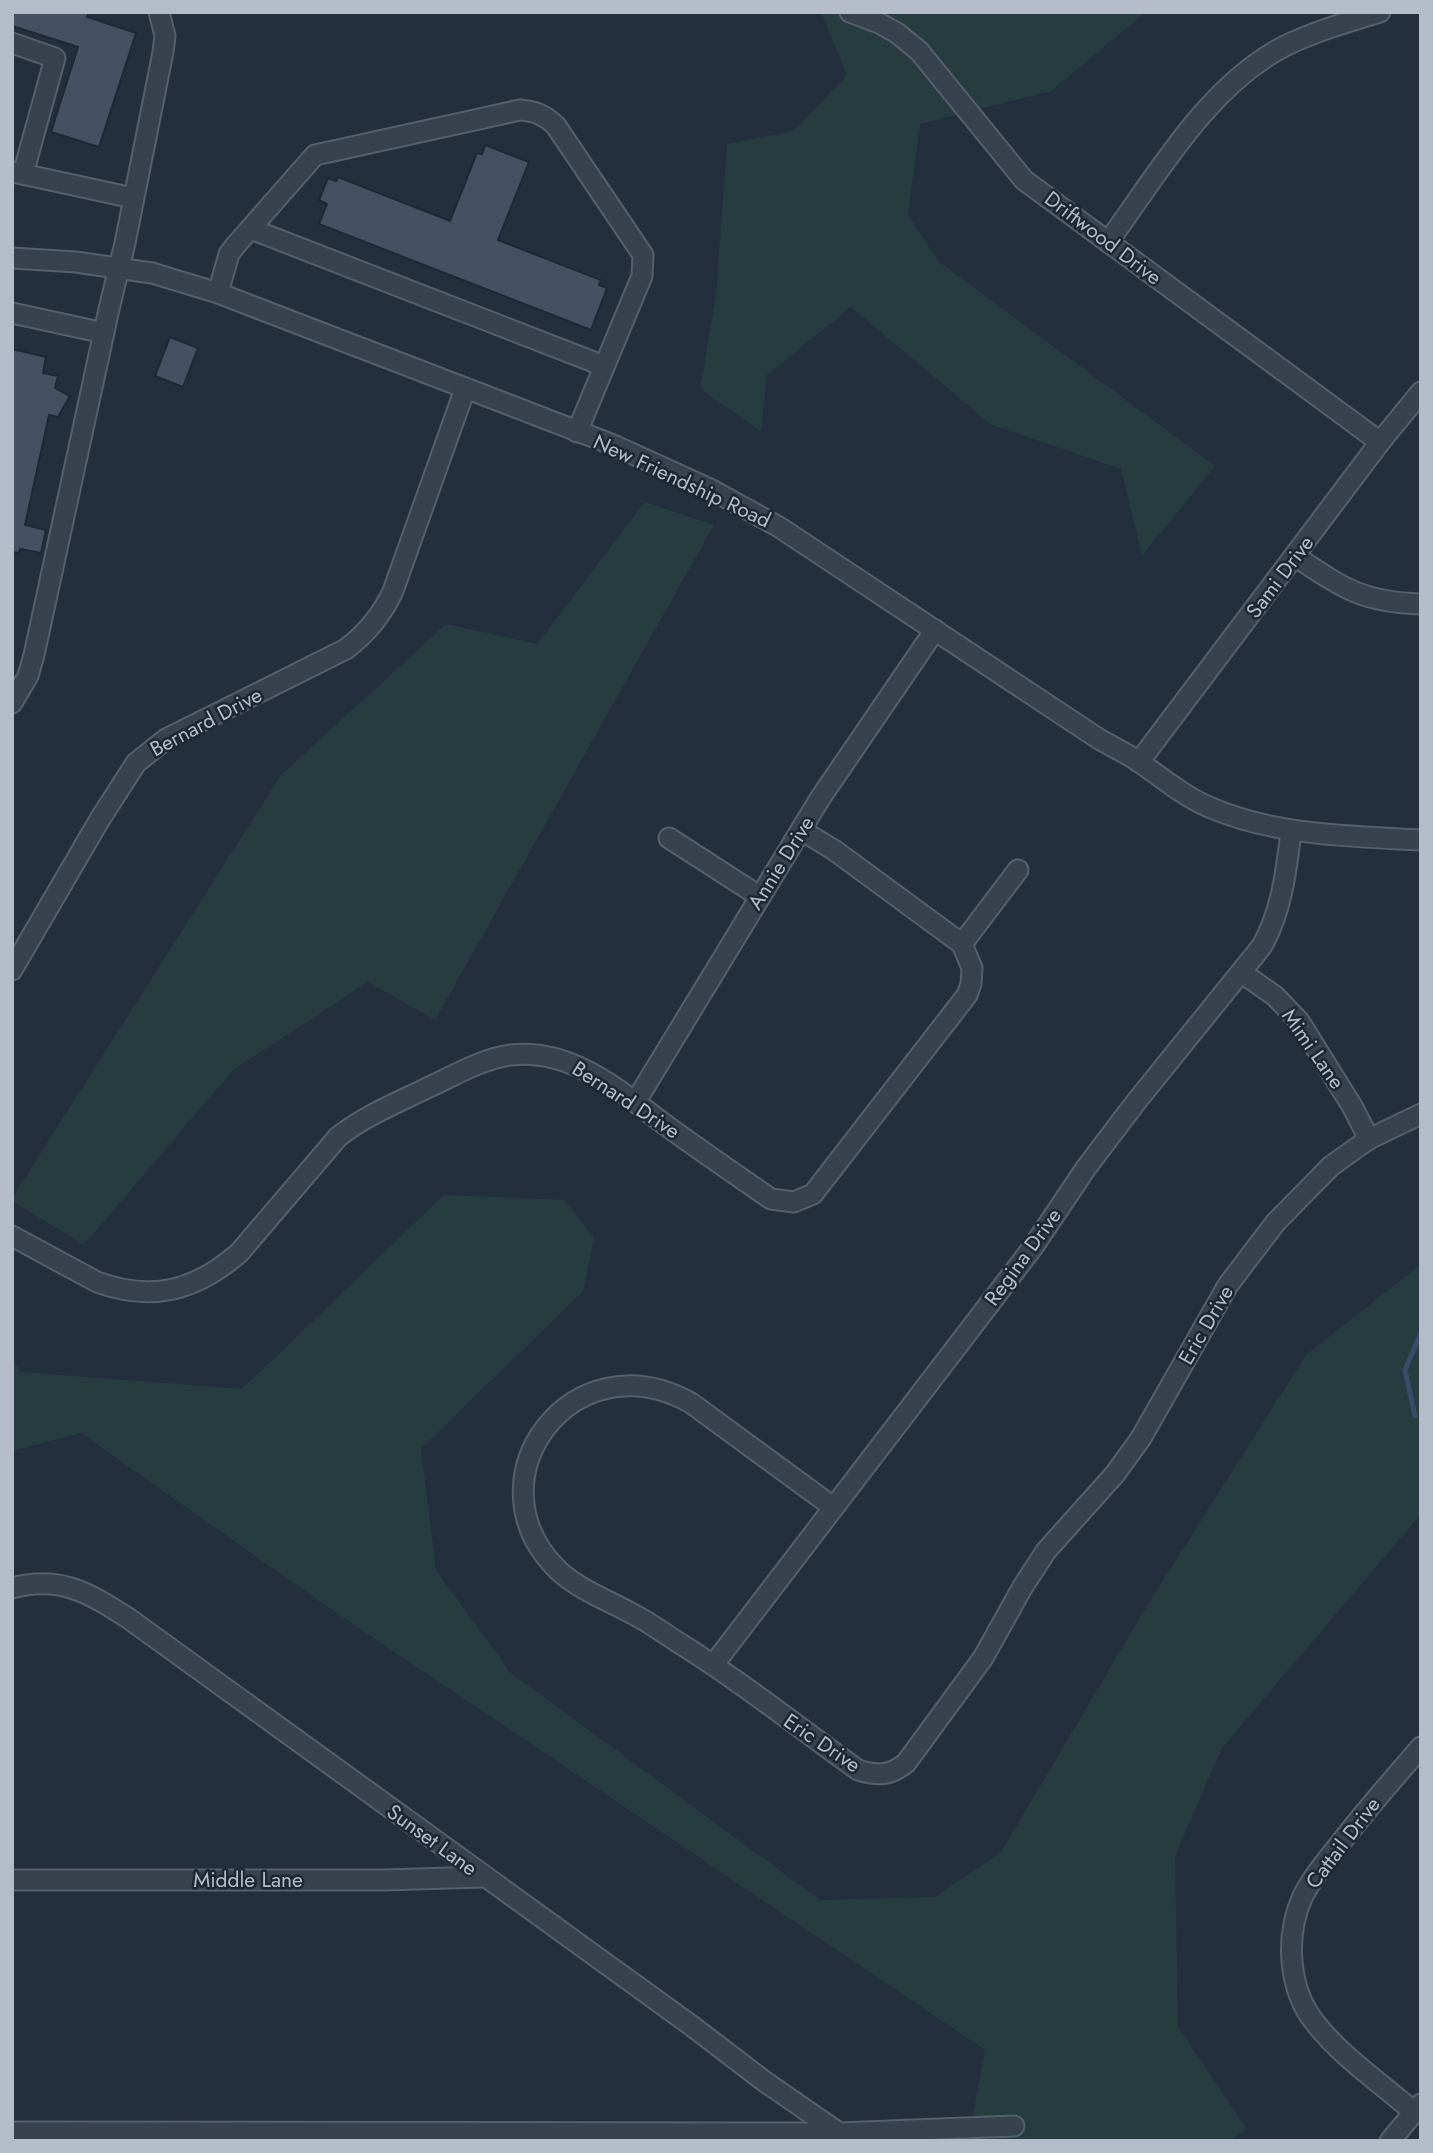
<svg xmlns="http://www.w3.org/2000/svg" width="1433" height="2153" viewBox="0 0 1433 2153" font-family="Jost,sans-serif">
<rect width="100%" height="100%" fill="#242f3e"/>
<g fill="#263c3f">
<path d="M821 12H1146L1051 91 920 124 908 215 938 261 1215 466 1142 556 1121 469 990 424 851 307 767 375 761 431 700 389 716 294 727 144 794 131 847 75Z"/>
<path d="M645 502 714 525 435 1020 368 982 233 1070 84 1245 12 1201V1198L281 775 446 624 537 644Z"/>
<path d="M444 1195 564 1200 594 1238 583 1291 421 1449 436 1570 510 1672 820 1900 935 1897 1001 1852 1148 1604 1306 1355 1421 1264V1514L1222 1748 1175 1856 1178 2026 1247 2129 1230 2141H968L985 2050 319 1601 81 1433 12 1451V1358L20 1372 242 1389Z"/>
</g>
<g fill="none" stroke-linecap="round" stroke-linejoin="round">
<path stroke="#394c67" stroke-width="5" d="M1415 1416 1405 1370 1421 1333"/>
</g>
<g fill="#455162" stroke="#1f2835" stroke-width="2">
<path d="M12 12H89L87 17 136 33 99 147 51 132 78 47 12 26Z"/>
<path d="M485 145 529 162 498 240 601 280 599 285 607 288 591 330 319 224 327 204 319 200 328 178 336 181 338 177 450 221 477 153 482 154Z"/>
<path d="M170 337 198 348 183 387 155 376Z"/>
<path d="M12 349 46 357 43 373 58 376 55 388 70 396 58 417 49 415 25 525 46 530 41 553 20 549 19 553 12 552Z"/>
</g>
<g fill="none" stroke-linecap="round" stroke-linejoin="round">
<defs>
<g id="minor">
<path d="M850 12 879 23 897 33 919 51 1024 180 1380 442"/>
<path d="M12 43 55 58 23 174"/>
<path d="M13 172 133 198"/>
<path d="M251 229 604 366"/>
<path d="M1108 242C1158 174 1208 85 1285 46 1315 31 1348 22 1380 12"/>
<path d="M12 258 76 262 152 273 218 293 611 444 712 490 779 527 1099 739C1113 747 1128 754 1141 763 1163 779 1184 796 1209 807 1276 836 1349 836 1421 840"/>
<path d="M218 293 229 254 235 246 315 155 520 110C535 111 545 115 556 126L643 255 642 276 577 432"/>
<path d="M12 313 104 333"/>
<path d="M1295 556C1343 588 1361 602 1421 604"/>
<path d="M12 703 28 676 34 655 109 309 125 243 163 52 165 36 159 12"/>
<path d="M1139 762 1380 442 1421 392"/>
<path d="M669 838 759 896"/>
<path d="M962 944 1018 870"/>
<path d="M12 970 100 819 136 763 166 739 346 649C367 633 382 615 393 591L465 389"/>
<path d="M1242 973 1275 996 1299 1021 1352 1106 1369 1139"/>
<path d="M636 1101 821 797 935 630"/>
<path d="M12 1236 97 1282C152 1302 195 1291 239 1253L338 1137C364 1116 397 1103 427 1088 454 1076 481 1059 511 1055 574 1048 623 1094 671 1129 704 1153 738 1176 771 1199L794 1202 813 1194 967 995 971 984 972 968 962 944 834 850 801 830"/>
<path d="M833 1507 691 1403C573 1336 466 1480 558 1570 578 1589 607 1600 631 1613 647 1621 661 1631 676 1641 739 1680 798 1727 858 1770 877 1776 890 1776 906 1763L983 1658 1022 1588 1046 1551 1115 1474 1141 1438 1228 1285 1276 1222 1331 1166 1369 1139 1421 1114"/>
<path d="M12 1588C60 1575 89 1593 128 1618L692 2026 764 2081 839 2133"/>
<path d="M714 1664 1033 1247 1086 1168 1136 1102 1262 946C1282 910 1286 872 1291 832"/>
<path d="M12 1880H383L483 1877"/>
<path d="M1415 2113C1382 2084 1343 2058 1316 2024 1288 1990 1285 1937 1302 1898 1312 1877 1328 1859 1342 1841 1367 1809 1394 1778 1421 1747"/>
<path d="M12 2132 839 2133 1014 2126"/>
<path d="M1390 2141 1421 2104"/>
</g>
</defs>
<use href="#minor" stroke="#565f6c" stroke-width="23"/>
<use href="#minor" stroke="#38414e" stroke-width="19"/>
</g>
<g text-anchor="middle" stroke-width="5" stroke-linejoin="round" paint-order="stroke">
<g font-size="21" fill="#b4bcc9" stroke="#1d2633">
<text transform="translate(1103 238) rotate(37)" y="7">Driftwood Drive</text>
<text transform="translate(682 481) rotate(25)" y="7">New Friendship Road</text>
<text transform="translate(1280 577) rotate(-53)" y="7">Sami Drive</text>
<text transform="translate(206 722) rotate(-28)" y="7">Bernard Drive</text>
<text transform="translate(781 863) rotate(-58)" y="7">Annie Drive</text>
<text transform="translate(1313 1049) rotate(55)" y="7">Mimi Lane</text>
<text transform="translate(626 1100) rotate(33)" y="7">Bernard Drive</text>
<text transform="translate(1023 1257) rotate(-54)" y="7">Regina Drive</text>
<text transform="translate(1206 1325) rotate(-60)" y="7">Eric Drive</text>
<text transform="translate(822 1743) rotate(34)" y="7">Eric Drive</text>
<text transform="translate(432 1840) rotate(36)" y="7">Sunset Lane</text>
<text transform="translate(1343 1843) rotate(-53)" y="7">Cattail Drive</text>
<text x="248" y="1887">Middle Lane</text>
</g>
</g>
<rect width="1433" height="2153" fill="none" stroke="#b4bcc9" stroke-width="28"/>
</svg>
